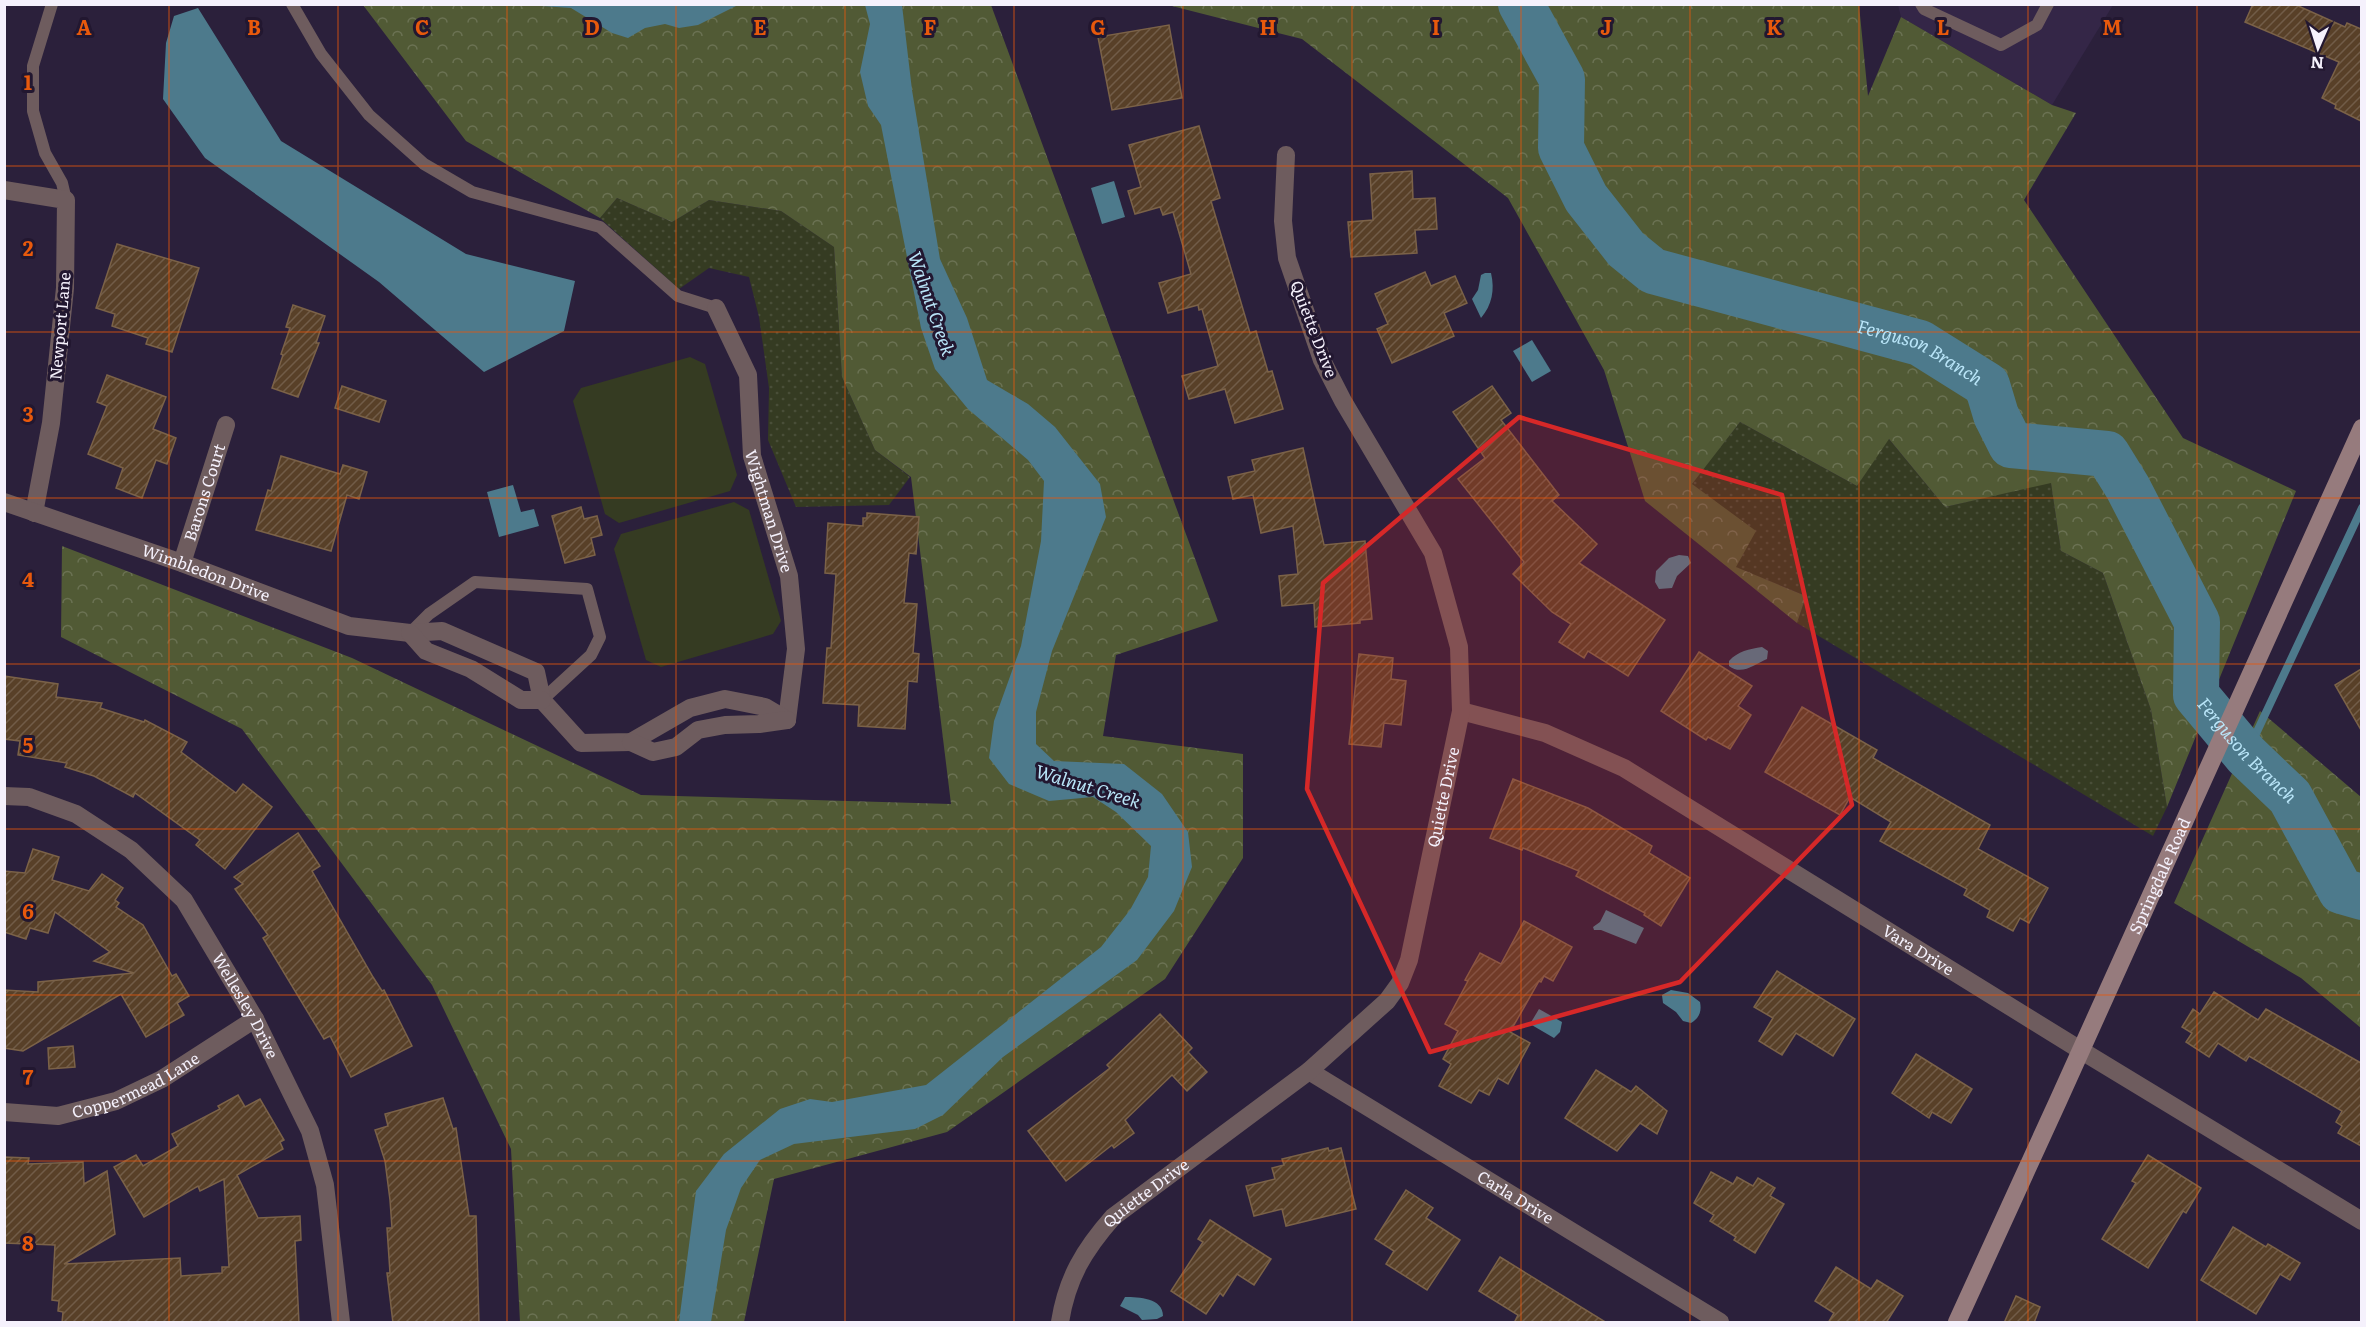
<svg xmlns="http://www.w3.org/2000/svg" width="2366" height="1327" viewBox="0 0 2366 1327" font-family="Literata,serif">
<defs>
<pattern id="green-dots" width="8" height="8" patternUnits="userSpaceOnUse" patternTransform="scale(1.5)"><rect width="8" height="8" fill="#353b22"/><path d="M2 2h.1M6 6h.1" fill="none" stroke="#494e38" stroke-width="1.8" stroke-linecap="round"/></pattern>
<pattern id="forest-crowns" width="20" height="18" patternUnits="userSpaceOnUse" patternTransform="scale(1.5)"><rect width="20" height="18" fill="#515a35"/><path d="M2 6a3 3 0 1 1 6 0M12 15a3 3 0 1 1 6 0" fill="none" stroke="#6b7253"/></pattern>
<pattern id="building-hatch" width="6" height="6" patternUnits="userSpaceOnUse" patternTransform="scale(1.5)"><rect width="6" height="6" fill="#584028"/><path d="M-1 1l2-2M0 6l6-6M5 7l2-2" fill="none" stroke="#715c48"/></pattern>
</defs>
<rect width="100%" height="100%" fill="#2b203b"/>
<path fill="#342647" d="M1898 5H2113L2052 105 1901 17Z"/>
<g fill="url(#green-dots)">
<path d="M617 198 672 222 709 200 781 211 834 247 842 377 875 450 910 477 889 505 796 507 768 440 769 388 759 317 749 277 709 268 679 289 600 218Z"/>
<path d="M1740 422 1857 486 1888 438 1945 507 2051 482 2061 551 2103 573 2151 710 2167 807 2153 836 1797 623 1806 596 1735 567 1691 484Z"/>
</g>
<g fill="url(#forest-crowns)">
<path d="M363 5H991L1218 621 1116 655 1103 736 1243 754V858L1165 979 947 1132 774 1179 744 1322H520L511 1149 432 985 242 729 61 637 62 546 352 658 641 795 951 804 911 477 875 450 842 377 834 247 781 211 709 200 672 222 617 198 600 218 466 141Z"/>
<path d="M1168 5H1859L1868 96 1901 17 2052 105 2076 113 2024 200 2183 438 2296 491 2167 807 2151 710 2103 573 2061 551 2051 483 1945 507 1889 439 1857 486 1740 422 1692 484 1756 531 1736 567 1806 596 1797 623 1645 501 1604 370 1508 198 1302 39Z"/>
<path d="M2260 711 2361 797V1028L2301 978 2174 903Z"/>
</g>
<g fill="#353b22">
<path d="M690 357 705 364 737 475 730 491 619 523 605 514 573 401 581 388Z"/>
<path d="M734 502 749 510 781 621 773 634 661 667 646 660 614 549 621 534Z"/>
</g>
<g fill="#4d7a8c">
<path d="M527 5 738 4V5L698 25 679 28 665 24 645 28 628 38 612 33 571 8Z"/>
<path d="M865 5H902L912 90 940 259 967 318 987 380 1028 404 1055 427 1100 484 1106 517 1052 651 1036 712V744L1054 761 1124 764 1162 794 1188 832 1192 867 1174 911 1137 960 1003 1057 943 1115 915 1129 794 1144 760 1160 741 1188 726 1230 711 1322H679L696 1191 724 1154 780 1109 810 1099 832 1102 926 1085 1101 947 1130 910 1148 877 1151 846 1116 812 1093 797 1049 801 1009 784 989 758 994 721 1021 646 1041 541 1044 481 1028 460 968 409 935 369 921 328 881 125 868 106 860 72 870 24Z"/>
<path d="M198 8 281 141 466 254 575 281 564 331 484 372 379 282 205 158 163 99 166 43 174 16Z"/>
<path d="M1114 181 1125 217 1102 224 1091 188Z"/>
<path d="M1485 273H1491C1495 290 1492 305 1481 318L1472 299 1478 290 1481 275Z"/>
<path d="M1532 340 1551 371 1532 382 1513 351Z"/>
<path d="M513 485 521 512 534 509 539 526 499 537 487 492Z"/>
<path d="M1679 555 1688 556 1691 563 1677 576 1672 588 1659 589 1655 582 1656 571 1669 558Z"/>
<path d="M1762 647 1768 651 1767 659C1755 664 1742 676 1729 666V661C1738 651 1749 649 1762 647Z"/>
<path d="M1606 910 1644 928 1636 944 1601 930H1594L1593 927 1600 922Z"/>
<path d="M1671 990 1688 993 1700 1002C1702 1012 1699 1018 1691 1023L1683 1021 1676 1012 1663 1003 1662 995Z"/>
<path d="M1539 1009 1562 1022 1560 1032 1554 1038 1530 1024Z"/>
<path d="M1125 1297C1139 1297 1163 1298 1163 1316L1157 1319 1142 1320 1138 1315 1120 1306Z"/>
</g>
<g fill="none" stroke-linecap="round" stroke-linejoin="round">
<path stroke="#4d7a8c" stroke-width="8" d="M2246 755 2362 508"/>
<path stroke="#4d7a8c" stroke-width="46" id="s1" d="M1521 4 1562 79 1561 148 1586 198 1626 249 1653 271 1920 343 1987 385 1996 415 2011 445 2107 454 2128 488 2197 622 2196 695 2246 755 2290 797 2341 891 2362 897"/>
</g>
<g fill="url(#building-hatch)" stroke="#7b6248" stroke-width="1.5">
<path d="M2253 4H2294L2345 27 2347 23 2361 29V121L2335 108 2336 105 2322 98 2339 62 2245 22Z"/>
<path d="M1169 25 1182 98 1112 110 1098 37Z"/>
<path d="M1199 126 1220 198 1211 201 1250 333 1256 331 1268 372 1272 371 1283 409 1235 423 1225 389 1189 399 1182 376 1218 366 1202 309 1199 310 1198 305 1168 313 1159 283 1191 274 1173 212 1163 215 1160 207 1135 214 1128 191 1141 187 1129 145Z"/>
<path d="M1412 171 1413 199 1435 198 1437 229 1415 230 1417 253 1351 257 1348 222 1373 220 1370 174Z"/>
<path d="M117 244 199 268 172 352 146 344 148 338 112 326 115 314 96 308Z"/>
<path d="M1425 272 1431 286 1455 276 1467 303 1444 313 1454 336 1392 363 1377 329 1388 324 1375 294Z"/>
<path d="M293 305 325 316 316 343H319L298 397 272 388 283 355 281 354 290 328 286 327Z"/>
<path d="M107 375 166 397 153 429 176 438 167 464 156 460 142 498 116 488 123 468 88 454 107 406 97 402Z"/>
<path d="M342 386 386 401 379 422 335 408Z"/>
<path d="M1492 386 1511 413 1501 420 1559 495 1552 501 1597 544 1579 563 1665 620 1628 676 1588 651 1584 658 1559 642 1571 624 1552 612 1513 574 1524 562 1458 479 1485 458 1453 412Z"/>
<path d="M1303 448 1324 545 1365 541 1372 619 1360 620V623L1315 627 1314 603 1282 606 1279 576 1298 574 1293 526 1261 533 1253 495 1233 499 1228 477 1255 471 1252 460Z"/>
<path d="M281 456 340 474 343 465 367 472 359 499 347 495 331 551 256 530 268 490 271 491Z"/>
<path d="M581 507 584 519 597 516 602 535 591 538 595 555 565 563 552 516Z"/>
<path d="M867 513 919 517 916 554 909 553 904 603 917 604 913 653 919 654 917 682 908 681 905 729 858 726 859 705 823 703 827 648H831L836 574 825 573 828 523 863 526V518H867Z"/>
<path d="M1699 652 1752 686 1738 706 1751 715 1730 749 1708 737 1706 740 1661 711Z"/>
<path d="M1359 654 1393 658 1391 679 1406 681 1401 725 1384 723 1381 747 1349 744Z"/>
<path d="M2361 669V730L2335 685Z"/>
<path d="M4 676 58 684 56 697 102 703 100 708 144 722 145 720 187 742 181 752 236 793 243 784 272 807 225 869 196 845 200 840 135 793 133 797 94 776 65 767 67 763 18 755 20 741 4 739Z"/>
<path d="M1802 707 1877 750 1873 758 1990 825 1978 849 2048 888 2029 923 2020 918 2013 931 1987 917 1990 910 1964 895 1967 889 1880 841 1891 822 1850 797 1840 815 1765 772Z"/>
<path d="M1513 779 1588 808 1652 846 1649 853 1690 878 1661 926 1644 915 1645 913 1576 876 1579 871 1523 848 1522 850 1490 838Z"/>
<path d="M298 833 320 866 312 871 373 977 382 991 384 990 412 1046 351 1077 330 1036 324 1039 263 938 268 935 235 889 243 884 234 877Z"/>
<path d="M33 849 59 857 52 880 89 891 102 874 123 888 115 900 119 903 116 907 143 925 172 976 176 974 189 996 177 1003 184 1015 146 1037 121 994 23 1051 4 1048V990L38 992V982L134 973 94 961 110 952 55 912 48 933 30 928 26 939 4 932V871L25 873Z"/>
<path d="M1524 921 1572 947 1553 981 1544 976 1541 982 1539 981 1510 1032 1530 1043 1508 1084 1498 1078 1489 1095 1479 1090 1471 1103 1439 1086 1451 1064 1443 1059 1458 1031 1445 1024 1468 981 1465 980 1480 953 1501 964Z"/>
<path d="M1777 971 1855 1019 1833 1056 1796 1033 1782 1055 1759 1041 1773 1018 1754 1007Z"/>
<path d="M2214 992 2258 1020 2266 1009 2361 1063V1146L2338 1133 2342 1126 2336 1122 2342 1111 2249 1056 2246 1061 2218 1043 2209 1057 2186 1042 2192 1033 2182 1027 2193 1009 2200 1014Z"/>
<path d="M1160 1014 1192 1048 1188 1052 1207 1072 1187 1091 1172 1075 1125 1120 1134 1133 1114 1148 1112 1145 1066 1181 1028 1131 1110 1068 1107 1065Z"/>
<path d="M73 1046 75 1067 49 1069 48 1048Z"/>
<path d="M1916 1054 1972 1089 1951 1123 1932 1112 1929 1118 1892 1093Z"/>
<path d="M1596 1070 1631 1092 1636 1086 1667 1111 1657 1134 1640 1123 1617 1151 1565 1118Z"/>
<path d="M238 1095 245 1107 260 1099 284 1140 280 1142 283 1149 237 1175 258 1218 300 1216 301 1240 295 1241 299 1323H62L63 1312 58 1311 59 1301 52 1300 55 1245 4 1243V1157L29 1158 28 1164 83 1162 84 1184 107 1171 115 1234 64 1264 180 1258 181 1276 222 1273V1267H229L224 1179 200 1191 198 1186 144 1217 114 1167 136 1155 143 1166 178 1146 172 1134 220 1109 218 1106Z"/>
<path d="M443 1098 453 1129 456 1128 469 1216H476L479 1323H393L387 1273H390L387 1228H392L390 1200 385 1161 375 1130 388 1126 385 1114Z"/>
<path d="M1328 1148 1329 1151 1341 1148 1356 1209 1286 1226 1282 1209 1254 1216 1246 1186 1275 1179 1272 1168 1284 1165 1282 1159Z"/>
<path d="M2148 1155 2201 1188 2186 1213 2183 1211 2148 1268 2102 1239 2136 1183 2132 1181Z"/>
<path d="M1711 1172 1733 1184 1737 1177 1753 1186 1758 1178 1775 1188 1770 1196 1784 1204 1755 1253 1734 1240 1736 1237 1710 1221 1714 1215 1694 1203Z"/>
<path d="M1406 1190 1433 1208 1426 1218 1460 1240 1427 1290 1386 1264 1394 1251 1375 1239Z"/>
<path d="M1210 1220 1271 1259 1254 1285 1237 1274 1223 1296 1220 1293 1206 1314 1171 1291 1203 1242 1198 1239Z"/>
<path d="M2233 1227 2266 1247 2268 1244 2300 1263 2290 1280 2280 1274 2256 1314 2201 1280Z"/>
<path d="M1500 1257 1607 1323H1514L1518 1315 1479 1291Z"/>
<path d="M1836 1267 1871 1289 1877 1280 1903 1296 1886 1323H1828L1834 1313 1815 1301Z"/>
<path d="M2016 1296 2040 1307 2034 1323H2004Z"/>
</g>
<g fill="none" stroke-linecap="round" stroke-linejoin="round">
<g stroke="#6e5c5e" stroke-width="12">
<path d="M52 4 33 66V111L45 153 62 183 66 200"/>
<path d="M292 4 321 54 369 115 424 164 472 192 600 227 678 296 716 308"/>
<path d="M1921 4 1924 9 2001 45 2037 25 2048 4"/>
<path d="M410 633 429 614 475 582 587 589 600 637 591 655 542 700"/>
</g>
<g stroke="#6e5c5e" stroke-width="18">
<path d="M4 190 66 200 65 288 51 423 34 513"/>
<path id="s2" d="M716 308 748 375 752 456 789 576 796 649 787 720"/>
<path id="s3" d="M4 502 182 563 349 626 410 633 442 631 536 672 542 700 581 743 631 742 690 708 725 699 765 707 787 720"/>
<path id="s4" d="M182 563 226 425"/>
<path d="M410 633 426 651 471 669 521 700H542"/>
<path id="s5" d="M1461 711 1545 733 1624 768 2082 1051 2362 1221"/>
<path d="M631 742 653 752 676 747 698 730 725 725 759 724 787 720"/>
<path id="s6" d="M4 796 29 797 76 814 131 850 184 900 255 1019 310 1131 325 1185 341 1322"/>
<path id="s7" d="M1309 1071 1720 1322"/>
<path id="s8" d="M4 1112 58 1116 116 1101 162 1079 255 1019"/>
<path id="s9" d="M1060 1322C1067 1278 1084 1250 1113 1217L1309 1071 1387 1001 1400 983 1409 960 1461 711 1459 647 1433 553 1343 401 1322 360 1287 258 1283 221 1286 155"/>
</g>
<path stroke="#967b7d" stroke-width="18" id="s10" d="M1957 1322C2094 1025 2226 726 2362 428"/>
</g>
<path fill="#d62828" fill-opacity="0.2" stroke="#d62828" stroke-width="4.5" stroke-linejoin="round" d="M1519 417 1782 495 1852 805 1680 982 1430 1052 1307 789 1323 583Z"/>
<path fill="none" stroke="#e8590c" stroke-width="1.5" stroke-opacity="0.55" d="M169 4V1322M338 4V1322M507 4V1322M676 4V1322M845 4V1322M1014 4V1322M1183 4V1322M1352 4V1322M1521 4V1322M1690 4V1322M1859 4V1322M2028 4V1322M2197 4V1322M4 166H2362M4 332H2362M4 498H2362M4 664H2362M4 829H2362M4 995H2362M4 1161H2362"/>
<g text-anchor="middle" stroke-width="6" stroke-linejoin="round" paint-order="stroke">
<g font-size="16" fill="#f5f1fc" stroke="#221730">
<text transform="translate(60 326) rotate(-85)" y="6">Newport Lane</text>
<text transform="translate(1314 329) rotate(69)" y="6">Quiette Drive</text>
<text dy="6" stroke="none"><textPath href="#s4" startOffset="74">Barons Court</textPath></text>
<text dy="6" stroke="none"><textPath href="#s2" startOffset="213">Wightman Drive</textPath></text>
<text dy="6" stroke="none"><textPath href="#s3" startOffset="214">Wimbledon Drive</textPath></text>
<text dy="6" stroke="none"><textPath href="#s9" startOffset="682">Quiette Drive</textPath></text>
<text dy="6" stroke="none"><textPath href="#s10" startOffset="490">Springdale Road</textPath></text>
<text dy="6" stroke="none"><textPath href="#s5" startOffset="519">Vara Drive</textPath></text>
<text dy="6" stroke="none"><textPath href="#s6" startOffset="336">Wellesley Drive</textPath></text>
<text dy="6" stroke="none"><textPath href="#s8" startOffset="138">Coppermead Lane</textPath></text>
<text dy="6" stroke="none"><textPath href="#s9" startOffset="160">Quiette Drive</textPath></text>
<text dy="6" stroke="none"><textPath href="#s7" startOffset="242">Carla Drive</textPath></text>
</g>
<g font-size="18" font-style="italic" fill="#b9e5f8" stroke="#221730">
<text transform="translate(931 304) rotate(71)" y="6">Walnut Creek</text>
<text dy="6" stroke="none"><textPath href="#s1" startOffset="590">Ferguson Branch</textPath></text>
<text dy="6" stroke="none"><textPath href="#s1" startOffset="1166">Ferguson Branch</textPath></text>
<text transform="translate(1088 787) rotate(17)" y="6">Walnut Creek</text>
</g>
</g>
<g font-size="20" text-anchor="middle" font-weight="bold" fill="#e8590c" stroke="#221730" stroke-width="6" stroke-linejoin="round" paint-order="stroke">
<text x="84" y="35">A</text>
<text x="254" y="35">B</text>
<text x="422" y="35">C</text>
<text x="592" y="35">D</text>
<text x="760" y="35">E</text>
<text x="930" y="35">F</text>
<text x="1098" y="35">G</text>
<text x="1268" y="35">H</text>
<text x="1436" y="35">I</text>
<text x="1606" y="35">J</text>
<text x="1774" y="35">K</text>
<text x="1943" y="35">L</text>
<text x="2112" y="35">M</text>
<text x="28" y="90">1</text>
<text x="28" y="256">2</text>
<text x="28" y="422">3</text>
<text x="28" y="587">4</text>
<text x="28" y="753">5</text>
<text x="28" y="919">6</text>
<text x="28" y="1085">7</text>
<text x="28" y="1251">8</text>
</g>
<rect width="2366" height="1327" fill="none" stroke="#f5f1fc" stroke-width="12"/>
<g transform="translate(2318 48) rotate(183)" stroke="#221730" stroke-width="4.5" paint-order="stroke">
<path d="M0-4.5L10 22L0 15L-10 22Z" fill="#f5f1fc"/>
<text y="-9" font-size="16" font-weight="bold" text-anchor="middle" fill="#f5f1fc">N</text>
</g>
</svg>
